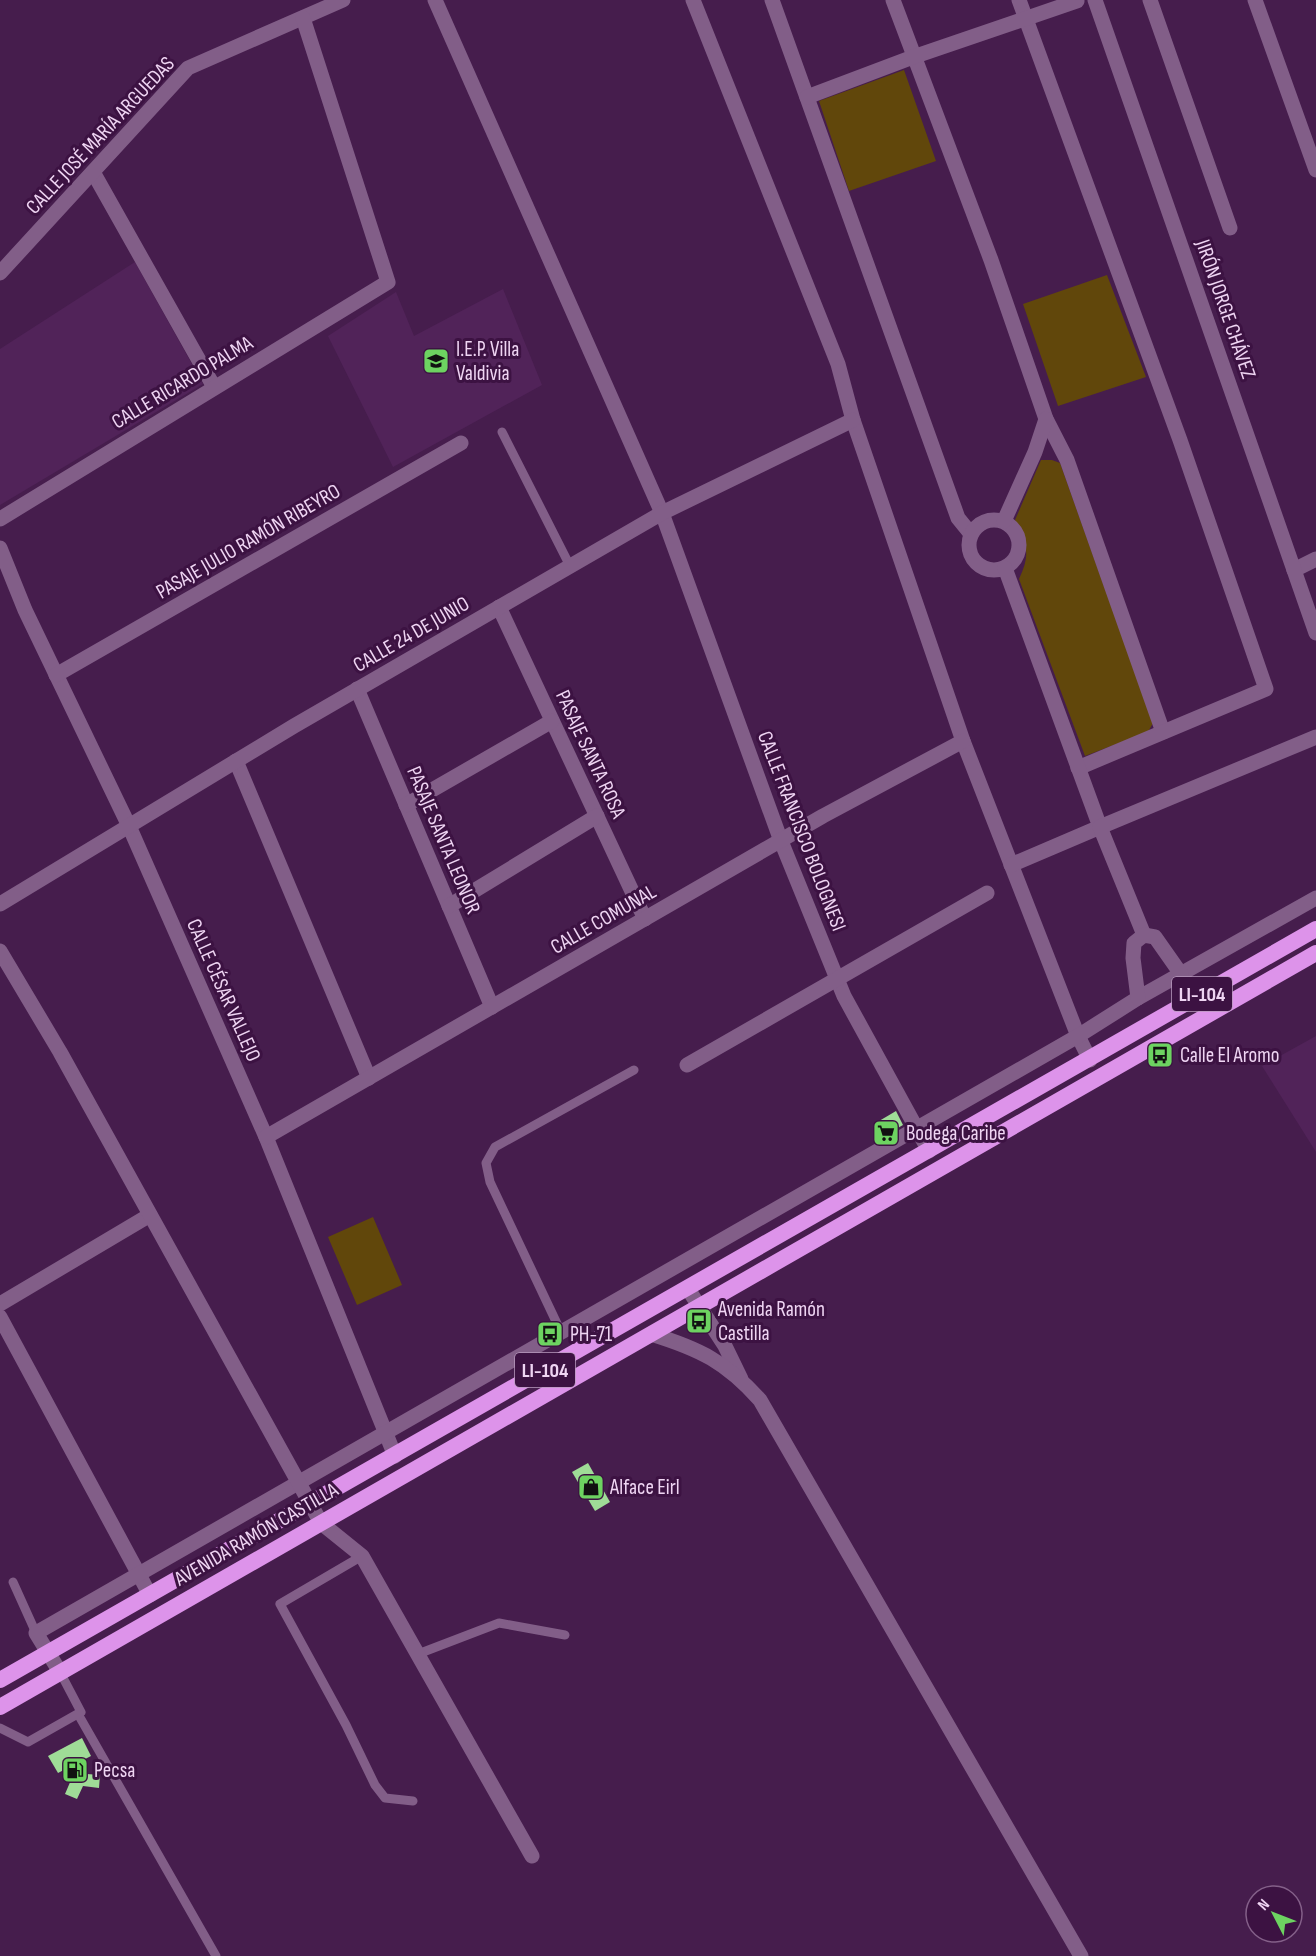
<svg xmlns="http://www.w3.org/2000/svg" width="1316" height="1956" viewBox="0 0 1316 1956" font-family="'Sofia Sans Condensed',sans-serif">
<rect width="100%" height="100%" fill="#461d4d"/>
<g fill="#512359">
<path d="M135 262 203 384 0 505V349Z"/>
<path d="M503 289 542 385 393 467 328 336 396 292 414 336Z"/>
<path d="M1316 1036V1152L1262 1066Z"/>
</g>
<g fill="#61470b">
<path d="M904 70 936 161 849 191 819 101Z"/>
<path d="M1107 275 1146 377 1058 406 1023 304Z"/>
<path d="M1041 460H1052L1060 463 1153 723 1148 732 1085 756 1019 579C1031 554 1027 544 1015 520Z"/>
<path d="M373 1217 402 1285 357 1305 328 1237Z"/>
</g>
<g fill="#9fdc97">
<path d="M896 1111 903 1125 882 1137 874 1124Z"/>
<path d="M588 1463 610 1502 595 1511 572 1472Z"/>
<path d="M82 1738 91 1756 58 1773 48 1756Z"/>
<path d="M74 1773 100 1775 99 1788 83 1786 77 1799 65 1794Z"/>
</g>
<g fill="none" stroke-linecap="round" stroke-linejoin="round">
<g stroke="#825e88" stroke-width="9">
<path d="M502 432 570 566"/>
<path d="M561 1332 490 1182 486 1163 495 1147 634 1070"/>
<path d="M362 1556 280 1604 346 1725 375 1785 385 1798 413 1801"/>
<path d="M13 1582 36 1633"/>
<path d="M418 1654 499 1623 565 1635"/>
<path d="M78 1714 216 1956"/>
<path d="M0 1728 28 1742 81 1712 60 1672"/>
</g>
<g stroke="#825e88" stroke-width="15">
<path d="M435 0 662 513 781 841 844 996 929 1151"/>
<path d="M693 0 838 364 853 420 963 741 1078 1036 1090 1060"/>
<path d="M772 0 958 518 971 534"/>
<path d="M893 0 991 260 1046 419 1067 460 1163 732"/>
<path d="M1019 0 1180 440 1266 689 1078 768"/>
<path d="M1150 0 1230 228"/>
<path d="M1255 0 1316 170"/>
<path d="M807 97 913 57 1077 1"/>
<path d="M93 172 214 387"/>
<path d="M0 273 188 68 343 0"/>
<path d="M0 519 388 282 303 18"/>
<circle cx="994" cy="545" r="25"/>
<path d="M1004 521 1035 452 1046 419"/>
<path d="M0 548 25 610 129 826 266 1137 395 1456"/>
<path d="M1005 568 1100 827 1011 865"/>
<path d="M1294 570 1316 559"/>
<path d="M499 607 645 919"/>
<path d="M56 675 461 443"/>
<path d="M357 689 492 1007"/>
<path d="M236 761 369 1078"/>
<path d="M406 805 552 721"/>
<path d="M0 904 294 726 662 513 853 420"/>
<path d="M449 906 597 816"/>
<path d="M1181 974 1196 997"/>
<path d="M687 1065 987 893"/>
<path d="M266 1137 823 816 963 741"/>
<path d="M688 1289 725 1346 741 1379"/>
<path d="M0 1304 150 1215"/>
<path d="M0 1317 150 1595"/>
<path d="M321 1523 362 1556 532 1856"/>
<path d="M60 1672 36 1633 1078 1036 1138 998 1316 898"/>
</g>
<g stroke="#825e88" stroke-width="15">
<path d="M1095 0 1316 633"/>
<path d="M1144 935 1100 827 1316 737"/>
<path d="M0 951 60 1052 321 1523"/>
<path d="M1138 998 1133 958 1134 943 1144 935 1155 937 1181 974"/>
<path d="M651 1334C700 1349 726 1362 760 1400L1081 1956"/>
</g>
<g stroke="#dd93ea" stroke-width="16">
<path d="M0 1680 1316 929"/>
<path d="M0 1707 1316 953"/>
</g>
</g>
<defs>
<symbol id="school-square" viewBox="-11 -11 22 22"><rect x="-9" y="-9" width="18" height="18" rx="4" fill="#6dd361" stroke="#3c1242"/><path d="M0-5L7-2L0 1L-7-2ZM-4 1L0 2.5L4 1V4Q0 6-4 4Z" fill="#111"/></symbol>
<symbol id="bus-square" viewBox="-11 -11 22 22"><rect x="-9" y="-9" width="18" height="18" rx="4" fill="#6dd361" stroke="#3c1242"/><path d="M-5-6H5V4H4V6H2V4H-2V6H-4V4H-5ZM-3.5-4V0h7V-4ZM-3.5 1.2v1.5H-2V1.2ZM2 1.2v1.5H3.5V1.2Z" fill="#111"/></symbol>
<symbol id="supermarket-square" viewBox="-11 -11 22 22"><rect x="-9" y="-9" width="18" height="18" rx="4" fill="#6dd361" stroke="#3c1242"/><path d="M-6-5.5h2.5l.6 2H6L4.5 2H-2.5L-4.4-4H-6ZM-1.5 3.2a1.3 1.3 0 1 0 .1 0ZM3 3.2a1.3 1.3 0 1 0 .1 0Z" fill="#111"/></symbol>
<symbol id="shop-square" viewBox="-11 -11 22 22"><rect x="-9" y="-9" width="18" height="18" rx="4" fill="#6dd361" stroke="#3c1242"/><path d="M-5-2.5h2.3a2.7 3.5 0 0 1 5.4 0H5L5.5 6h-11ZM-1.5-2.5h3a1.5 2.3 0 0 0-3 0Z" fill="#111"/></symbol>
<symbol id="fuel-square" viewBox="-11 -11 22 22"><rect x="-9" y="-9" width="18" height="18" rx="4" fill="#6dd361" stroke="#3c1242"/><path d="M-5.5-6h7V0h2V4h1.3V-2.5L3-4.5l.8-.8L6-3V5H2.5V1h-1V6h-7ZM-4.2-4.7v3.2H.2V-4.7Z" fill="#111"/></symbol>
</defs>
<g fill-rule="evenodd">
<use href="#school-square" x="421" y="346" width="30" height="30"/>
<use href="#bus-square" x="1145" y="1040" width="30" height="30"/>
<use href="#supermarket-square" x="871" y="1118" width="30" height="30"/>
<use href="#bus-square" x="684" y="1306" width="30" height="30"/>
<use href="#bus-square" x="535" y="1319" width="30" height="30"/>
<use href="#shop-square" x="576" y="1472" width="30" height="30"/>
<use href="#fuel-square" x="60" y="1755" width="30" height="30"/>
</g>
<g text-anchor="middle" stroke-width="6" stroke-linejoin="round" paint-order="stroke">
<g fill="#3c1242" stroke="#b99abe" stroke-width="1.5">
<rect x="1172" y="977" width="60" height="34" rx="4.5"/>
<rect x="515" y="1353" width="60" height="34" rx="4.5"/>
</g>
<g font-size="20" font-weight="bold" fill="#efd5f3">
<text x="1202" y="1001">LI-104</text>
<text x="545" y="1377">LI-104</text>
</g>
<g font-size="21" fill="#efd5f3" stroke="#3c1242">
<text transform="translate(100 135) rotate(-47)" y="7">CALLE JOSÉ MARÍA ARGUEDAS</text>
<text transform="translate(1226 309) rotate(71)" y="7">JIRÓN JORGE CHÁVEZ</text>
<text transform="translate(182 382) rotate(-31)" y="7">CALLE RICARDO PALMA</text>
<text transform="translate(248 541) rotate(-30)" y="7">PASAJE JULIO RAMÓN RIBEYRO</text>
<text transform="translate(411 634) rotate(-30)" y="7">CALLE 24 DE JUNIO</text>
<text transform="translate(591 754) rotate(65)" y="7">PASAJE SANTA ROSA</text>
<text transform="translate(802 831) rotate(69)" y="7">CALLE FRANCISCO BOLOGNESI</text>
<text transform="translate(444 840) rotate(67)" y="7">PASAJE SANTA LEONOR</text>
<text transform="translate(603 919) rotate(-30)" y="7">CALLE COMUNAL</text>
<text transform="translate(224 990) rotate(66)" y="7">CALLE CÉSAR VALLEJO</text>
<text transform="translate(256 1534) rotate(-30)" y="7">AVENIDA RAMÓN CASTILLA</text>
</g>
<g font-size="21" fill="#efd5f3" stroke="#3c1242" text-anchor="start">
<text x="456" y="356">I.E.P. Villa<tspan x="456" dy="24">Valdivia</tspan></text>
<text x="1180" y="1062">Calle El Aromo</text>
<text x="906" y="1140">Bodega Caribe</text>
<text x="718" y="1316">Avenida Ramón<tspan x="718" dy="24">Castilla</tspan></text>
<text x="570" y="1341">PH-71</text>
<text x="610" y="1494">Alface Eirl</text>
<text x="94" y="1777">Pecsa</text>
</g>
</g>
<g transform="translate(1274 1914) rotate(312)"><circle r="28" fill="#3c1242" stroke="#846089" stroke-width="1.5"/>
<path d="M0-4.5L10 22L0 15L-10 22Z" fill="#6dd361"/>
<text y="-9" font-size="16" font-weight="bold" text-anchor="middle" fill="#efd5f3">N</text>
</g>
</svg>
